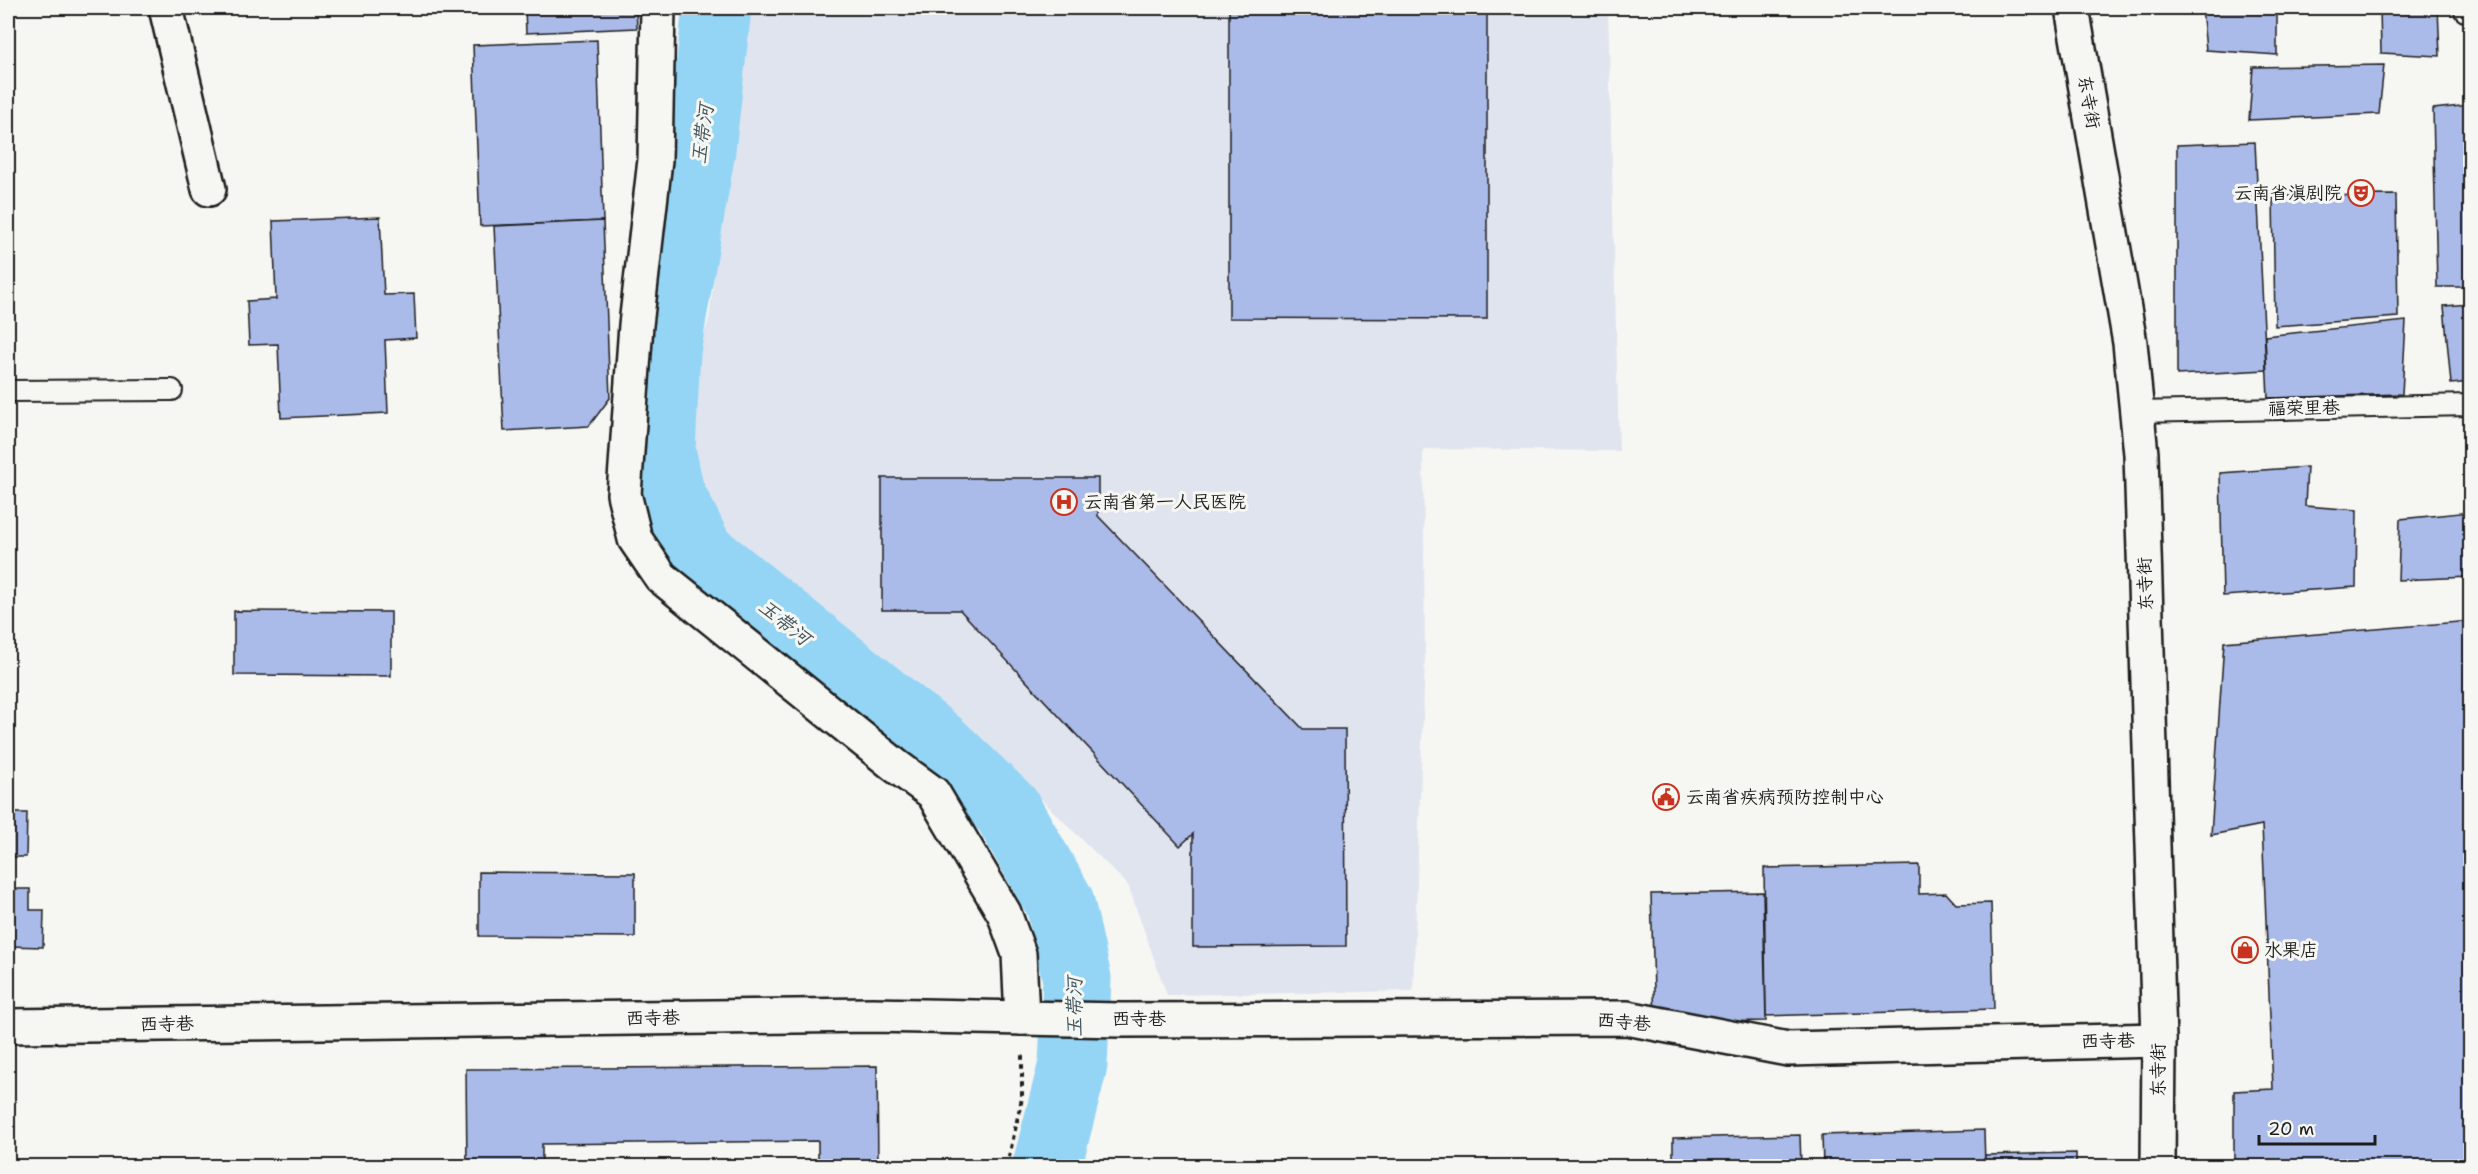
<svg xmlns="http://www.w3.org/2000/svg" width="2478" height="1174" viewBox="0 0 2478 1174" font-family="'Shantell Sans','LXGW WenKai TC',sans-serif">
<rect width="100%" height="100%" fill="#f6f6f2"/>
<filter id="ink" filterUnits="userSpaceOnUse"><feTurbulence type="fractalNoise" baseFrequency=".0167" numOctaves="2"/><feDisplacementMap in="SourceGraphic" scale="12" xChannelSelector="R" yChannelSelector="G"/><feConvolveMatrix kernelMatrix="1 2 1 2 8 2 1 2 1" color-interpolation-filters="sRGB"/></filter>
<g filter="url(#ink)">
<path fill="#dfe4ef" d="M747 8H1608L1619 451 1423 449 1425 658 1413 991 1167 995 1128 885 965 724 902 686 814 622 734 553 711 520 696 485 692 445V369L709 319Z"/>
<g fill="none" stroke-linecap="round" stroke-linejoin="round">
<path stroke="#94d5f5" stroke-width="69" d="M717 8 701 150 666 351 661 450 670 493 700 553 940 746 1007 810 1060 903 1077 979 1073 1065 1047 1166"/>
</g>
<g fill="#aabae9" stroke="#1c1c1c" stroke-width="1.5">
<path d="M525 8H636L637 28 526 33Z"/>
<path d="M1229 8H1487V319L1229 318Z"/>
<path d="M2202 8H2277V55L2206 50Z"/>
<path d="M2380 8H2438L2440 56 2381 53Z"/>
<path d="M597 40 603 221 480 226 473 45Z"/>
<path d="M2384 65 2379 114 2249 120 2253 67Z"/>
<path d="M2470 105V287H2437L2433 109Z"/>
<path d="M2255 142 2266 370 2177 375V145Z"/>
<path d="M2396 195 2398 317 2275 326 2273 196Z"/>
<path d="M380 217 384 295 414 294 416 338 385 340 388 413 281 418 278 344 249 345 247 301 276 299 273 221Z"/>
<path d="M603 221 610 398 589 426 504 431 494 226Z"/>
<path d="M2470 304V382L2451 384 2444 306Z"/>
<path d="M2406 321 2402 394 2268 398 2265 336Z"/>
<path d="M2307 467 2305 506 2357 510 2356 587 2223 596 2220 473Z"/>
<path d="M882 478H1098V516L1303 729H1345L1346 946 1193 947V834L1180 846 960 610H882Z"/>
<path d="M2470 512V577L2398 580 2400 519Z"/>
<path d="M234 611 391 612V676L234 675Z"/>
<path d="M2470 621 2469 1166H2234V1091L2273 1089 2262 825 2211 835 2224 642Z"/>
<path d="M8 813H27L26 857H8Z"/>
<path d="M1919 865V894L1946 893 1956 904 1991 903 1994 1009 1766 1016 1764 868Z"/>
<path d="M479 872 635 873V937L479 936Z"/>
<path d="M8 889H30V910H44L43 947 8 946Z"/>
<path d="M1763 892 1766 1021 1655 1023 1651 894Z"/>
<path d="M877 1066 878 1166H818V1141L542 1144V1166H467L466 1069Z"/>
<path d="M1984 1130 1985 1166H1823L1822 1135Z"/>
<path d="M1800 1135 1801 1166H1673V1138Z"/>
<path d="M2076 1153V1166H1985V1155Z"/>
</g>
<g fill="none" stroke-linecap="round" stroke-linejoin="round">
<defs>
<g id="lane">
<path d="M2465 8V11"/>
<path d="M8 391 172 390"/>
<path d="M2137 412 2470 405"/>
</g>
<g id="street">
<path d="M166 8 209 189"/>
<path d="M658 8 655 160 636 325 624 494 635 539 661 577 896 766 933 793 1004 913 1019 954 1022 1018"/>
<path d="M8 1026 872 1015 1121 1020 1627 1018 1788 1049 2159 1040"/>
</g>
<path id="secondary" d="M2072 8 2130 343 2141 454 2159 1040 2158 1166"/>
</defs>
<use href="#lane" stroke="#1c1c1c" stroke-width="24"/>
<use href="#street" stroke="#1c1c1c" stroke-width="38"/>
<use href="#secondary" stroke="#1c1c1c" stroke-width="38"/>
<path stroke="#1c1c1c" stroke-width="4" stroke-dasharray="4.5 4.5" stroke-linecap="butt" d="M1007 1166 1022 1098V1055"/>
<use href="#lane" stroke="#f6f6f2" stroke-width="20"/>
<use href="#street" stroke="#f6f6f2" stroke-width="33"/>
<use href="#secondary" stroke="#f6f6f2" stroke-width="33"/>
</g>
</g>
<defs>
<symbol id="theatre-ring" viewBox="-11 -11 22 22"><circle r="9.5" fill="#f6f6f2" stroke="#c8321e" stroke-width="1.5"/><path d="M-5-5.5Q0-4 5-5.5V0Q5 5 0 6Q-5 5-5 0ZM-3.3-2.5H-1v1.5H-3.3ZM1-2.5H3.3v1.5H1ZM-2.8 1Q0 5.5 2.8 1Z" fill="#c8321e"/></symbol>
<symbol id="hospital-ring" viewBox="-11 -11 22 22"><circle r="9.5" fill="#f6f6f2" stroke="#c8321e" stroke-width="1.5"/><path d="M-5-5h3v3.5h4V-5h3V5h-3V1.5h-4V5h-3Z" fill="#c8321e"/></symbol>
<symbol id="civic-ring" viewBox="-11 -11 22 22"><circle r="9.5" fill="#f6f6f2" stroke="#c8321e" stroke-width="1.5"/><path d="M-.6-6.5H3V-4.5H.6V-3L4-1V1h2V6H-6V1h2V-1L-.6-3ZM-1.2 2.5V6h2.4V2.5Z" fill="#c8321e"/></symbol>
<symbol id="shop-ring" viewBox="-11 -11 22 22"><circle r="9.5" fill="#f6f6f2" stroke="#c8321e" stroke-width="1.5"/><path d="M-5-2.5h2.3a2.7 3.5 0 0 1 5.4 0H5L5.5 6h-11ZM-1.5-2.5h3a1.5 2.3 0 0 0-3 0Z" fill="#c8321e"/></symbol>
</defs>
<g fill-rule="evenodd">
<use href="#theatre-ring" x="2346" y="178" width="30" height="30"/>
<use href="#hospital-ring" x="1049" y="487" width="30" height="30"/>
<use href="#civic-ring" x="1651" y="782" width="30" height="30"/>
<use href="#shop-ring" x="2230" y="935" width="30" height="30"/>
</g>
<g text-anchor="middle" stroke-width="6" stroke-linejoin="round" paint-order="stroke">
<g font-size="18" fill="#1c1c1c" stroke="#f6f6f2">
<text transform="translate(2089 102) rotate(80)" y="6">东寺街</text>
<text transform="translate(2304 408) rotate(-1)" y="6">福荣里巷</text>
<text transform="translate(2145 584) rotate(-92)" y="6">东寺街</text>
<text transform="translate(653 1018) rotate(-1)" y="6">西寺巷</text>
<text x="1139" y="1025">西寺巷</text>
<text transform="translate(1624 1022) rotate(5)" y="6">西寺巷</text>
<text transform="translate(167 1024) rotate(-1)" y="6">西寺巷</text>
<text transform="translate(2108 1041) rotate(-1)" y="6">西寺巷</text>
<text transform="translate(2158 1070) rotate(-90)" y="6">东寺街</text>
</g>
<g font-size="18" fill="#1c1c1c" stroke="#f6f6f2" text-anchor="start">
<text x="2342" y="199" text-anchor="end">云南省滇剧院</text>
<text x="1084" y="508">云南省第一人民医院</text>
<text x="1686" y="803">云南省疾病预防控制中心</text>
<text x="2264" y="956">水果店</text>
</g>
<g font-size="20" font-style="italic" fill="#40545d" stroke="#f6f6f2">
<text transform="translate(702 134) rotate(-82)" y="7">玉带河</text>
<text transform="translate(785 622) rotate(39)" y="7">玉带河</text>
<text transform="translate(1074 1007) rotate(-90)" y="7">玉带河</text>
</g>
</g>
<rect width="2478" height="1174" fill="none" stroke="#f6f6f2" stroke-width="30"/>
<rect x="15" y="15" width="2448" height="1144" fill="none" stroke="#1c1c1c" stroke-width="2" filter="url(#ink)"/>
<path d="M2259 1135v9h116v-9" fill="none" stroke="#1c1c1c" stroke-width="3"/>
<text x="2268" y="1135" font-size="18" fill="#1c1c1c" stroke="#f6f6f2" stroke-width="4.5" paint-order="stroke">20 m</text>
</svg>
